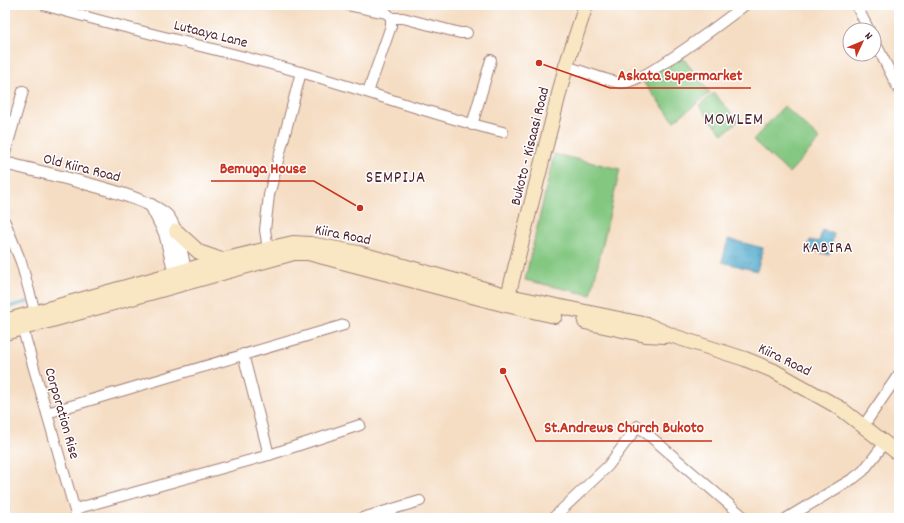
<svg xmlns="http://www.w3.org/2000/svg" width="904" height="523" viewBox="0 0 904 523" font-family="Dekko,sans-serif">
<defs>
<pattern id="water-ripples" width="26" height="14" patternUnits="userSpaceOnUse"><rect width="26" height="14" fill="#4ca7ca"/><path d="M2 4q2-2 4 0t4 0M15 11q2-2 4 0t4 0" fill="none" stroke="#4187a4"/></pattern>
</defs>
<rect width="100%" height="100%" fill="#fff"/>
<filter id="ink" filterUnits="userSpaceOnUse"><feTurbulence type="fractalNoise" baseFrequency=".025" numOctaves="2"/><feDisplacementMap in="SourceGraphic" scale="8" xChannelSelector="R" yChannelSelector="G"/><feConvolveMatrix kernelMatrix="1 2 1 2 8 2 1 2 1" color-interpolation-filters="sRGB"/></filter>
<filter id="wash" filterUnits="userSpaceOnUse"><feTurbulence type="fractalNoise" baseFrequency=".012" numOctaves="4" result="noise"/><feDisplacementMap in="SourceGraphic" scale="16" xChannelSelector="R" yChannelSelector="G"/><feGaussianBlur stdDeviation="0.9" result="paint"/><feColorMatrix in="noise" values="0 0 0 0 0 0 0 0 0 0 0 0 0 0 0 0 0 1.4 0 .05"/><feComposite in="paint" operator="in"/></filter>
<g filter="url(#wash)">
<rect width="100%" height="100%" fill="#f5ddc3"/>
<g fill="#83c781" stroke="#667356">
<path d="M680 54 710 93 674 121 643 82Z"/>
<path d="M714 93 738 121 723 134 699 106Z"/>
<path d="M784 106 820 139 789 173 753 140Z"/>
<path d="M554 154 620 169 591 295 525 280Z"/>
</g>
<g fill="url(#water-ripples)" stroke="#4b637a">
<path d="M822 230 834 234 829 255 807 249 810 240 819 242Z"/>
<path d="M728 239 763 248 757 271 722 262Z"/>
</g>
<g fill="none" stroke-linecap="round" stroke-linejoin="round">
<path stroke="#4ca7ca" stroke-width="3" d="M5 308 27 302"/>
</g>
</g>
<g filter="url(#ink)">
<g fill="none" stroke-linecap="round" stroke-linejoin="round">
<defs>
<g id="minor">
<path d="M44 5C128 30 215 48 300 72 368 91 435 116 503 132"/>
<path d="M348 5 387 13 391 18V26L368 92"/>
<path d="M856 5 869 30"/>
<path d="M391 18H403L460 33H467"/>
<path d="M874 40 899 90"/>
<path d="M566 66C579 70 610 82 622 83 642 84 725 20 745 5"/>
<path d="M472 125 491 60"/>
<path d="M5 153 23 91"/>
<path d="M5 222 21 262 35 312"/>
<path d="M268 249 265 230 269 195 301 72"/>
<path d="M21 323 77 518"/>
<path d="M243 354 269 455"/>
<path d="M47 413 344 325"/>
<path d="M864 425 899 374"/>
<path d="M75 509 269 455 360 425"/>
<path d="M362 518 420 501"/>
<path d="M553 518 608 466 638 426 745 518"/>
<path d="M787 518 854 478 863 471 885 443"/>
</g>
<g id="tertiary">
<path d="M5 163C37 172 153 195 169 218 180 235 182 260 187 279"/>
<path d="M151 205 165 233 177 282"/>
</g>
<g id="secondary">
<path d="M176 231 199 252 222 260"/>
<path d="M506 304 566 66 586 5"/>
<path d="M5 321 222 260 280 246 293 243 310 244 358 253 509 296 648 325 673 336 745 359 774 371 840 408 899 454"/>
<path d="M585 322 646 335 665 336"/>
<path d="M5 333 294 253H308L506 305 555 316"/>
</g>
</defs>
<use href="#minor" stroke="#a07e77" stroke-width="12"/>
<use href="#tertiary" stroke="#a07e77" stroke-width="14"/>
<use href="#secondary" stroke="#a07e77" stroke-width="16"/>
<use href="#minor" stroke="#fff" stroke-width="10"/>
<use href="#tertiary" stroke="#fff" stroke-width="12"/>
<use href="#secondary" stroke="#f9e7c3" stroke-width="14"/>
</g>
</g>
<g text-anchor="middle" stroke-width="3" stroke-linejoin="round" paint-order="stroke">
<g font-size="15" fill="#4a1f2b" stroke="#fff">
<text transform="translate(211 33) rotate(14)" y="5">Lutaaya Lane</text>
<text transform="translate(529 146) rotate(-76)" y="5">Bukoto - Kisaasi Road</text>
<text transform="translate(82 167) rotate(14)" y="5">Old Kiira Road</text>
<text transform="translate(343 234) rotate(11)" y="5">Kiira Road</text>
<text transform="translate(785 359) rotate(26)" y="5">Kiira Road</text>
<text transform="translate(63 413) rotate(74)" y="5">Corporation Rise</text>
</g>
<g font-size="16" letter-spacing="1" fill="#4a1f2b" stroke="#fff">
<text x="828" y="252">KABIRA</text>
</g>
<g font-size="17" letter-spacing="1" fill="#4a1f2b" stroke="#fff">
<text x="734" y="124">MOWLEM</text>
<text x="396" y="182">SEMPIJA</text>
</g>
</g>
<path fill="none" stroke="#c8321e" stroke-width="1.5" d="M539 63L610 88H751M360 208L314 181H211M503 371L536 441H712"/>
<g fill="#c8321e" stroke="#fff" stroke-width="1.5">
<circle cx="539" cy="63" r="4"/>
<circle cx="360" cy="208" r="4"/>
<circle cx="503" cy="371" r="4"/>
</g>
<g font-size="16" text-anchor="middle" font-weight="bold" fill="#c8321e" stroke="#fff" stroke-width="3" stroke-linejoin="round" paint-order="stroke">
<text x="680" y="80">Askata Supermarket</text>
<text x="263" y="173">Bemuga House</text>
<text x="624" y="432">St.Andrews Church Bukoto</text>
</g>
<rect width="904" height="523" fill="none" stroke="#fff" stroke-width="20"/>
<g transform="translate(862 42) rotate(46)"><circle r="19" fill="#ffffff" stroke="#b7a5aa"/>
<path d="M0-3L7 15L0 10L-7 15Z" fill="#c8321e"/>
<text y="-6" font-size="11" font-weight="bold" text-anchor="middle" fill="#4a1f2b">N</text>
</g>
</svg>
